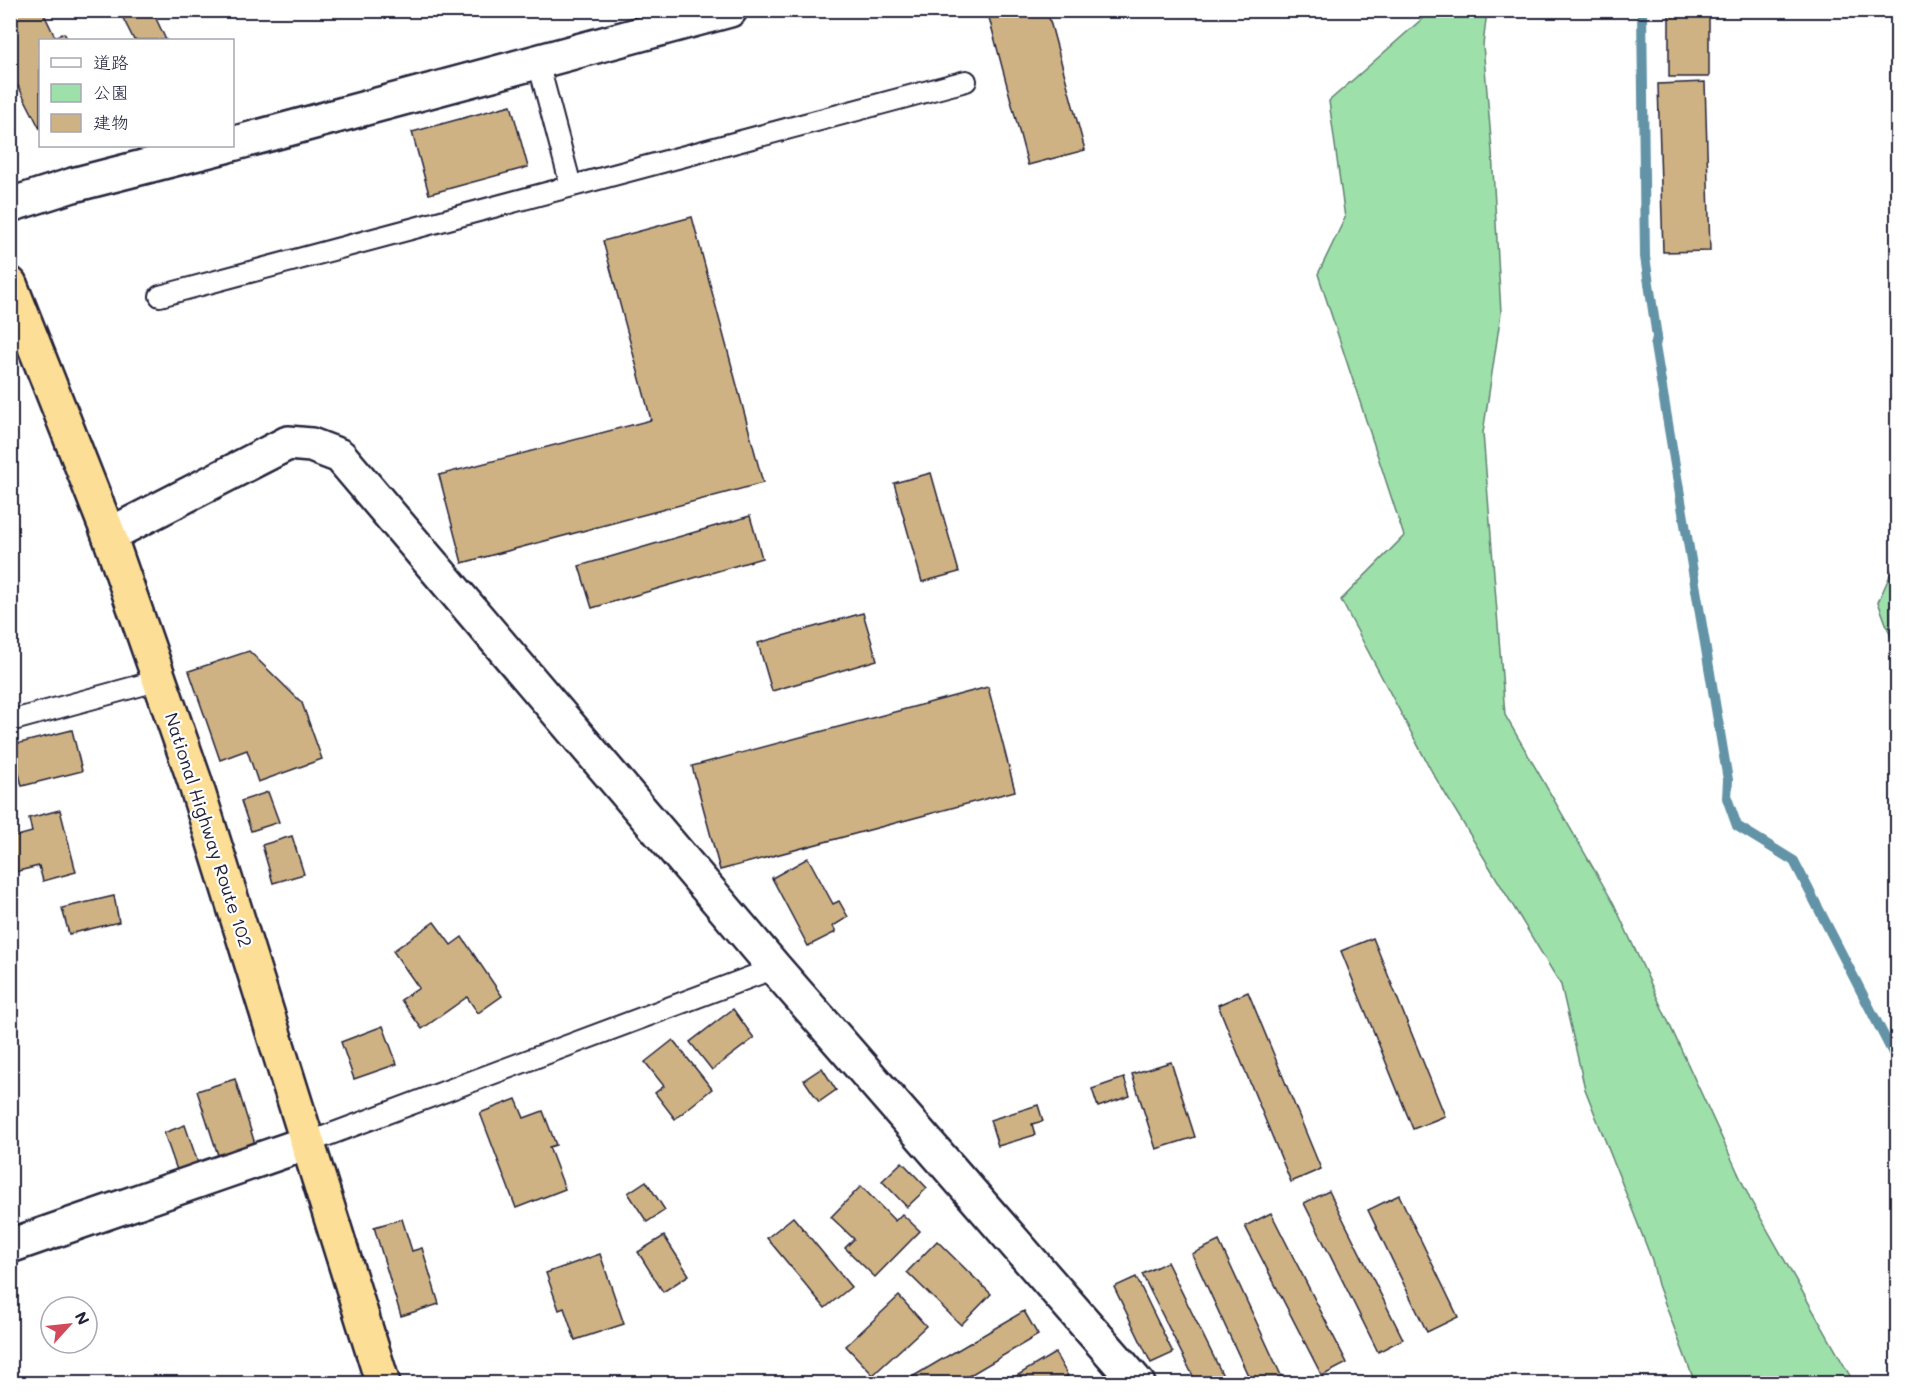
<svg xmlns="http://www.w3.org/2000/svg" width="1908" height="1394" viewBox="0 0 1908 1394" font-family="Mali,'Klee One',sans-serif">
<rect width="100%" height="100%" fill="#fff"/>
<filter id="ink" filterUnits="userSpaceOnUse"><feTurbulence type="fractalNoise" baseFrequency=".0167" numOctaves="2"/><feDisplacementMap in="SourceGraphic" scale="12" xChannelSelector="R" yChannelSelector="G"/><feConvolveMatrix kernelMatrix="1 2 1 2 8 2 1 2 1" color-interpolation-filters="sRGB"/></filter>
<g filter="url(#ink)">
<g fill="#9ee0aa" stroke="#608172" stroke-width="1.5">
<path d="M1431 11H1487L1483 45 1492 151 1501 313 1483 433 1505 715 1614 904 1750 1199 1854 1383H1695L1658 1285 1652 1260 1585 1089 1561 985 1432 772 1341 600 1404 536 1318 274 1345 218 1329 101Z"/>
<path d="M1897 560 1898 653H1897L1878 602Z"/>
</g>
<g fill="none" stroke-linecap="round" stroke-linejoin="round">
<path stroke="#6393a6" stroke-width="10" d="M1642 10 1645 257 1657 337 1655 346 1728 780 1727 798 1737 826 1794 861 1898 1063"/>
</g>
<g fill="#ceb284" stroke="#22223b" stroke-width="1.5">
<path d="M10 10H42L55 37 64 33 68 40H40V129L10 70Z"/>
<path d="M119 10H152L166 40H134Z"/>
<path d="M987 10H1047L1085 150 1028 165Z"/>
<rect x="1669" y="10" width="40" height="67"/>
<path d="M1705 82 1710 251 1663 252 1658 84Z"/>
<path d="M511 105 528 167 429 194 412 132Z"/>
<path d="M692 217 763 483 462 563 439 475 651 420 603 241Z"/>
<path d="M931 473 959 572 922 582 894 483Z"/>
<path d="M750 516 762 558 592 608 579 566Z"/>
<path d="M863 613 877 660 772 691 758 643Z"/>
<path d="M249 651 302 703 322 759 258 782 247 750 220 760 189 671Z"/>
<path d="M988 687 1015 791 720 870 692 766Z"/>
<path d="M72 730 82 771 22 786 12 745Z"/>
<path d="M268 792 279 822 251 831 241 801Z"/>
<path d="M60 810 76 872 43 881 39 866 10 873V838L32 832 29 818Z"/>
<path d="M292 836 304 874 273 883 262 845Z"/>
<path d="M808 858 833 904 839 901 848 917 833 926 836 932 808 946 772 878Z"/>
<path d="M114 896 119 922 69 934 62 908Z"/>
<path d="M434 922 451 945 462 937 502 996 478 1013 467 997 422 1029 401 1000 419 988 393 951Z"/>
<path d="M1373 938 1445 1116 1413 1129 1341 951Z"/>
<path d="M1248 992 1321 1169 1291 1182 1218 1005Z"/>
<path d="M733 1009 754 1038 712 1070 690 1042Z"/>
<path d="M383 1026 397 1064 354 1079 341 1042Z"/>
<path d="M673 1040 712 1089 675 1119 655 1093 664 1086 645 1062Z"/>
<path d="M1171 1062 1195 1137 1156 1149 1132 1074Z"/>
<path d="M822 1068 836 1090 819 1102 804 1080Z"/>
<path d="M1124 1078 1130 1096 1098 1107 1092 1089Z"/>
<path d="M235 1079 255 1144 218 1155 197 1091Z"/>
<path d="M516 1099 524 1118 543 1111 556 1145 549 1147 565 1189 516 1208 480 1113Z"/>
<path d="M1038 1105 1043 1121 1032 1124 1035 1135 998 1146 990 1120Z"/>
<path d="M185 1125 199 1166 178 1173 164 1133Z"/>
<path d="M902 1162 927 1188 907 1207 882 1181Z"/>
<path d="M646 1181 665 1210 647 1222 628 1193Z"/>
<path d="M861 1186 895 1221 902 1214 920 1231 875 1277 845 1248 854 1239 831 1217Z"/>
<path d="M1329 1191 1403 1339 1378 1352 1304 1203Z"/>
<path d="M1399 1195 1458 1317 1427 1332 1368 1210Z"/>
<path d="M1271 1213 1347 1363 1322 1376 1245 1226Z"/>
<path d="M793 1217 851 1287 825 1308 767 1238Z"/>
<path d="M402 1219 412 1251 422 1248 439 1304 401 1316 374 1227Z"/>
<path d="M664 1236 689 1275 663 1292 638 1252Z"/>
<path d="M937 1241 991 1294 961 1325 907 1272Z"/>
<path d="M1219 1241 1285 1384H1252L1192 1254Z"/>
<path d="M600 1254 624 1324 575 1340 564 1308 559 1310 546 1273Z"/>
<path d="M1167 1262 1227 1384H1197L1142 1274Z"/>
<path d="M1136 1277 1173 1353 1151 1363 1114 1287Z"/>
<path d="M899 1296 926 1326 873 1375 846 1346Z"/>
<path d="M1024 1311 1038 1335 955 1384H900Z"/>
<path d="M1055 1353 1068 1376 1055 1384H1003Z"/>
</g>
<g fill="none" stroke-linecap="round" stroke-linejoin="round">
<defs>
<g id="lane">
<path d="M538 62 571 186"/>
<path d="M160 296 966 81"/>
<path d="M10 721 160 680"/>
<path d="M307 1143 775 968"/>
</g>
<g id="street">
<path d="M232 144 730 10"/>
<path d="M10 205 73 185 225 146"/>
<path d="M109 535 288 443 311 445 340 456 775 968 1138 1384"/>
<path d="M10 1246 307 1143"/>
</g>
<path id="highway" d="M10 284 109 535 194 779 383 1384"/>
</defs>
<use href="#lane" stroke="#22223b" stroke-width="24"/>
<use href="#street" stroke="#22223b" stroke-width="38"/>
<use href="#highway" stroke="#22223b" stroke-width="38"/>
<use href="#lane" stroke="#fff" stroke-width="20"/>
<use href="#street" stroke="#fff" stroke-width="33"/>
<use href="#highway" stroke="#fdde96" stroke-width="33"/>
</g>
</g>
<g text-anchor="middle" stroke-width="4.5" stroke-linejoin="round" paint-order="stroke">
<g font-size="18" fill="#22223b" stroke="#fff">
<text transform="translate(208 830) rotate(72)" y="6">National Highway Route 102</text>
</g>
</g>
<rect width="1908" height="1394" fill="none" stroke="#fff" stroke-width="36"/>
<rect x="18" y="18" width="1872" height="1358" fill="none" stroke="#22223b" stroke-width="2" filter="url(#ink)"/>
<rect x="39" y="39" width="195" height="108" fill="#ffffff" stroke="#a7a7b1" stroke-width="1.5"/>
<rect x="51" y="58" width="30" height="9" fill="#ffffff" stroke="#a7a7b1" stroke-width="1.5"/>
<text x="93" y="69" font-size="18" fill="#22223b">道路</text>
<rect x="51" y="84" width="30" height="18" fill="#9ee0aa" stroke="#a7a7b1" stroke-width="1.5"/>
<text x="93" y="99" font-size="18" fill="#22223b">公園</text>
<rect x="51" y="114" width="30" height="18" fill="#ceb284" stroke="#a7a7b1" stroke-width="1.5"/>
<text x="93" y="129" font-size="18" fill="#22223b">建物</text>
<g transform="translate(69 1325) rotate(63)"><circle r="28" fill="#ffffff" stroke="#a7a7b1" stroke-width="1.5"/>
<path d="M0-4.5L10 22L0 15L-10 22Z" fill="#d1495b"/>
<text y="-9" font-size="16" font-weight="bold" text-anchor="middle" fill="#22223b">N</text>
</g>
</svg>
